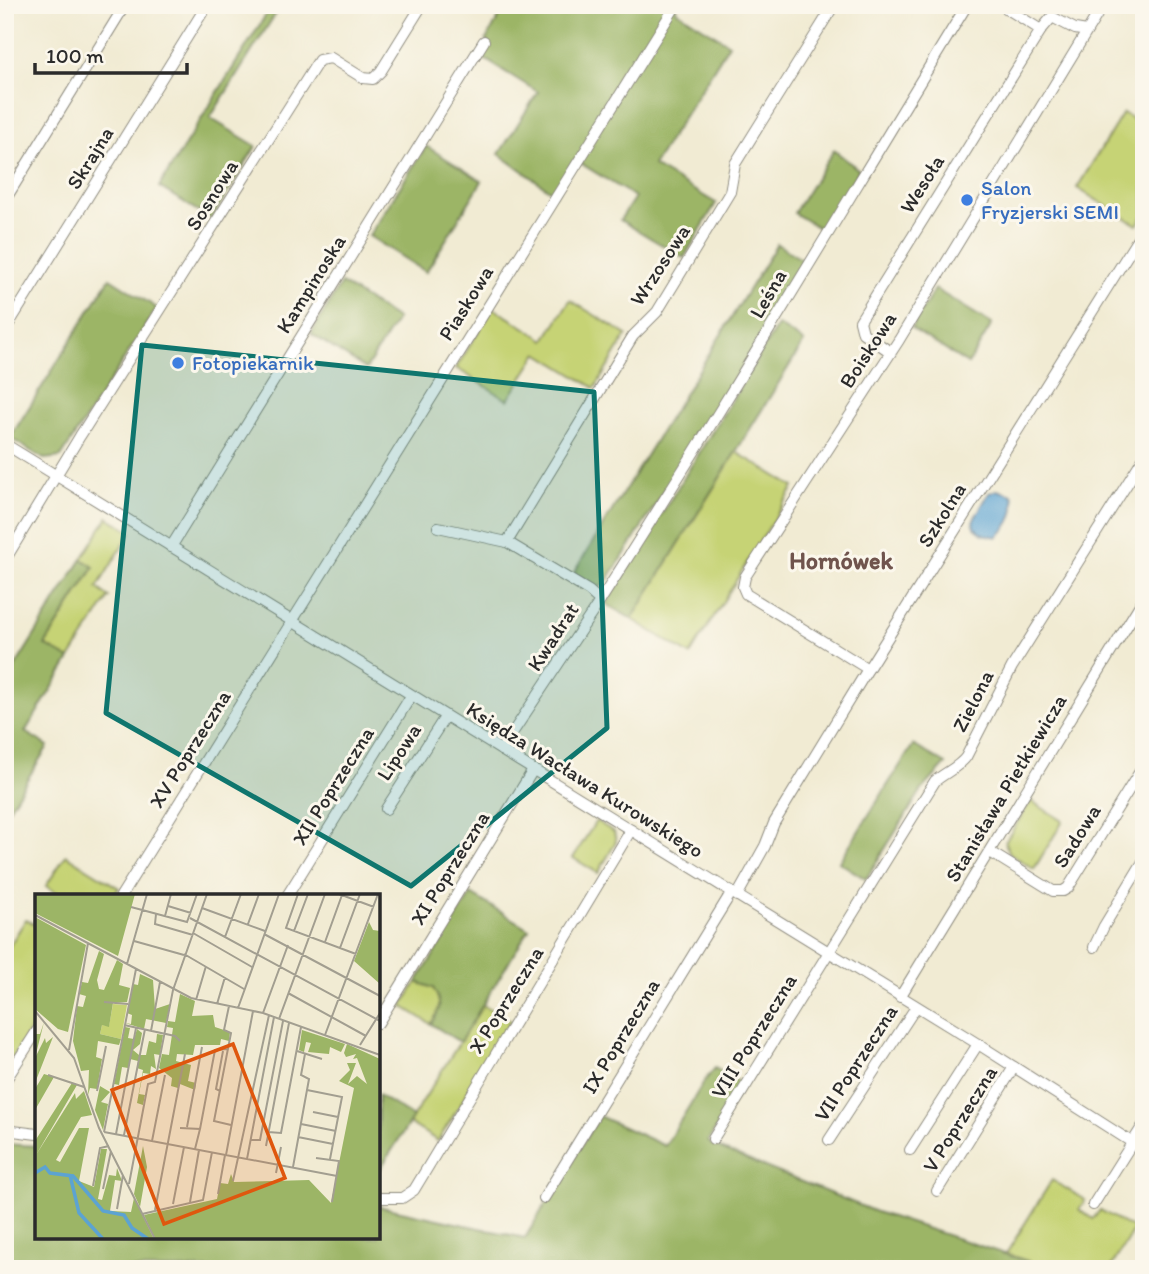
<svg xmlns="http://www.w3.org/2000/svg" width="1149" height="1274" viewBox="0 0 1149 1274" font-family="Itim,sans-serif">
<rect width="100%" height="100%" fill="#fbf7ec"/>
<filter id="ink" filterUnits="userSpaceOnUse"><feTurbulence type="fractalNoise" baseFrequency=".0143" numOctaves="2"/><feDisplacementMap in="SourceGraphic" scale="14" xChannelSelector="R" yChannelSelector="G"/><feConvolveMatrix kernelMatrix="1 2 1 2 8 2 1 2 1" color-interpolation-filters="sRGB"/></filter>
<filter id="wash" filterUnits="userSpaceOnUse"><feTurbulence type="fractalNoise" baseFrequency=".00686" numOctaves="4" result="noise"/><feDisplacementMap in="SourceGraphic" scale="28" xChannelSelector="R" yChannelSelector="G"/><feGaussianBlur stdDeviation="1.57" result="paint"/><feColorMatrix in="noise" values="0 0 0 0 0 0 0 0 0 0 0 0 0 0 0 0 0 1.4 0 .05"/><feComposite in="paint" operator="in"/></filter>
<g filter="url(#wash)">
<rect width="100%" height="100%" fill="#f1ebd3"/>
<g fill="#c6d374" stroke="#787f50" stroke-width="2">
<path d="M1123 113 1144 126V215L1137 225 1077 188Z"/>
<path d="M570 300 627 335 595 388 538 353 508 400 456 368 493 308 545 340Z"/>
<path d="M736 452 794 487 690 655 632 619Z"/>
<path d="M108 517 131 532 97 588 109 597 70 659 45 645 94 568 82 559Z"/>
<path d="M1031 801 1063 821 1034 869 1009 853 1005 842Z"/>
<path d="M596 821 614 832 616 842 598 873 573 858Z"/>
<path d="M66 855 119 888 113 896H62L46 886Z"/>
<path d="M26 919 37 925V1019L5 1070V953Z"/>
<path d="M417 982 433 988C442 1002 441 1010 431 1024L402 1006Z"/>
<path d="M483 1005 511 1021 438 1141 409 1123Z"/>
<path d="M1052 1180 1085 1200 1079 1210 1093 1219 1100 1210 1134 1229 1110 1269H1051L1006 1254Z"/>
</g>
<g fill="#9cb566" stroke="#647048" stroke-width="2">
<path d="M272 5H281L210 118 256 146 211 219 159 187Z"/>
<path d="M506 5H675L677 11 729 44 653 166 716 203 684 258 620 220 635 197 575 160 555 194 499 154 538 92 486 60 479 59 488 47 486 40Z"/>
<path d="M426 146 482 181 426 272 369 236Z"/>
<path d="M834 150 859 170 822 230 794 213Z"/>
<path d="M777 244 804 261 751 353 626 552 604 585 595 589 573 574Z"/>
<path d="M110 278 157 308 61 457 44 459 10 438Z"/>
<path d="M341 283 397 319 366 369 311 334Z"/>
<path d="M935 289 992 324 968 364 911 328Z"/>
<path d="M778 325 804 342 632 619 606 604Z"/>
<path d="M82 559 94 567 45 645 70 659 25 732 48 746 5 815V683Z"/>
<path d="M913 745 946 764 921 791 866 879 839 862Z"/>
<path d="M471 894 529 929 460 1042 431 1024C441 1010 442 1002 433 988L417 982Z"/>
<path d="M715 1068 743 1085 708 1141 713 1146 876 1212 1051 1269H5V1144L37 1146V1237H378V1206L525 1238 599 1116 665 1146 705 1080Z"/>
<path d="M378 1095 413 1117 378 1172Z"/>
</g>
<path fill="#5ca3d2" stroke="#44677e" stroke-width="2" d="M997 490 1013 495C1017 513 1010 526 997 537L983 534 974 527 973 521 989 493Z"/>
</g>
<g filter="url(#ink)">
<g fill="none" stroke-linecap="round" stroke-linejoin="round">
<defs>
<g id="minor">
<path d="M1001 5 1041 30 1052 17 1075 29 1087 31"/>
<path d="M5 200 125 5"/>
<path d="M5 330 207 5"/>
<path d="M889 351 863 333 860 321 1041 30"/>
<path d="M5 444 978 1044 1144 1150"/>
<path d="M438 527 507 542 589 591 600 601 501 750"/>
<path d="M507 542 633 336 657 312 730 192 735 164 834 5"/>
<path d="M171 547 484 41"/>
<path d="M5 560 80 436 319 60 331 58 363 78 373 79 381 71 422 5"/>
<path d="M600 601C726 405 845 204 967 5"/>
<path d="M868 669 746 594 743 587 745 577 899 340 1103 5"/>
<path d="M386 809 445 717"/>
<path d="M990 852 1053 891H1063L1068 888 1144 765"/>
<path d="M121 896 676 5"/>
<path d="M287 896 411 696"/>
<path d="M737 896 765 846 774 823 868 669 1144 229"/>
<path d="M1094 947 1104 926 1144 860"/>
<path d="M900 997 1144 598"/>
<path d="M378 1023 533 770"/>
<path d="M5 1081 37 1031"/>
<path d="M5 1130 37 1134"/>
<path d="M713 1139 935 781C945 773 960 766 966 757L1012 667 1144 457"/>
<path d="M829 1140 916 1007"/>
<path d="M910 1150 978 1044"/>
<path d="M937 1191 1014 1067"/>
<path d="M378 1198H402L414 1190 631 830"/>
<path d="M544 1198 731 893"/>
<path d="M1093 1205 1144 1124"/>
</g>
</defs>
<use href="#minor" stroke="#8e8b7f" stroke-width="12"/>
<use href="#minor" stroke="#fff" stroke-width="10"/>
</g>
</g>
<path fill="#0f766e" fill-opacity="0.2" stroke="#0f766e" stroke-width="5" stroke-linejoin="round" d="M142 345 594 392 607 728 411 886 106 713Z"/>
<g fill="#3f7fe0" stroke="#fbf7ec" stroke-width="2.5">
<circle cx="967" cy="200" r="7"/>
<circle cx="178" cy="363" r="7"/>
</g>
<g text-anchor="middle" stroke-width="6" stroke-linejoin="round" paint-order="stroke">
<g font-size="21" fill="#2b2b2b" stroke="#fbf7ec">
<text transform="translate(90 158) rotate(-58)" y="7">Skrajna</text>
<text transform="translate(922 184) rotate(-58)" y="7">Wesoła</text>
<text transform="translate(212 195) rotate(-58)" y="7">Sosnowa</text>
<text transform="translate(660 265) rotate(-57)" y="7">Wrzosowa</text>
<text transform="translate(311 284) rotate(-58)" y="7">Kampinoska</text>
<text transform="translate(768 294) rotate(-60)" y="7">Leśna</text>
<text transform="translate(466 303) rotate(-58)" y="7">Piaskowa</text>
<text transform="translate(868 350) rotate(-57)" y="7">Boiskowa</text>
<text transform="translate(942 515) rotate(-58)" y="7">Szkolna</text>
<text transform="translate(553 637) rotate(-57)" y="7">Kwadrat</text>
<text transform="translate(973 701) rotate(-63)" y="7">Zielona</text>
<text transform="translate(190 749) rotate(-58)" y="7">XV Poprzeczna</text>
<text transform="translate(399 752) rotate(-57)" y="7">Lipowa</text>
<text transform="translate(585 780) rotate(32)" y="7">Księdza Wacława Kurowskiego</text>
<text transform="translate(333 786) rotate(-58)" y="7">XII Poprzeczna</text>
<text transform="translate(1006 788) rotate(-59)" y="7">Stanisława Pietkiewicza</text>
<text transform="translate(1077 836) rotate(-58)" y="7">Sadowa</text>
<text transform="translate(450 868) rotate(-58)" y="7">XI Poprzeczna</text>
<text transform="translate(506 1000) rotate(-58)" y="7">X Poprzeczna</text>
<text transform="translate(621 1036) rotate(-59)" y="7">IX Poprzeczna</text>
<text transform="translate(754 1036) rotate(-58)" y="7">VIII Poprzeczna</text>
<text transform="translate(856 1063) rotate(-57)" y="7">VII Poprzeczna</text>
<text transform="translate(960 1119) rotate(-58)" y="7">V Poprzeczna</text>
</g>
<g font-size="21" fill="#366cbe" stroke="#fbf7ec" text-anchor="start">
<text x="981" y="195">Salon<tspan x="981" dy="24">Fryzjerski SEMI</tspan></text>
<text x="192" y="370">Fotopiekarnik</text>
</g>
<g font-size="24" font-weight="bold" fill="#70544d" stroke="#fbf7ec">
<text x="841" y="569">Hornówek</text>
</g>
</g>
<g transform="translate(35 894)">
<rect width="345" height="345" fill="#f1ebd3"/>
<path d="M78 110 92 111 86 145 65 140 67 131 74 132Z" fill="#c6d374"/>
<path d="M0 0H100L83 62 0 19ZM0 23 51 51 33 138 23 135 0 115ZM334 28 338 36 345 37V90L319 67ZM64 57 69 60 62 86 64 95 69 96 82 66 88 70 84 91 95 94 92 108 78 109 74 133 67 131 65 140 86 145 84 151 63 147 61 163 67 165 62 195 55 194 53 201 54 176 46 177 38 147 42 112 48 113 51 102 44 100 47 88 53 89ZM105 80 118 86 120 115 135 110 131 129 111 125 109 135 90 129 96 130 97 121 92 119 98 90 103 91ZM145 100 160 107 157 122 178 121 180 133 195 138 194 147 186 145 185 151H160L158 161 142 160 141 167 156 171 153 187 161 189 160 196 145 190 143 194 136 192 137 184 124 174 127 160 134 161 138 134 132 133 133 127 140 128ZM9 128 0 164 10 144 11 149 18 143 0 189V140H5ZM90 133 95 134 93 144 99 145 102 135 107 139 105 150 98 156 104 161H111L114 147 121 149 122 140 128 141 125 161 119 160 121 175 116 172 115 180 108 179 104 200 110 201 108 211 102 209 108 176 102 174 103 167 95 165 93 174 87 173 84 191 79 190ZM267 136 310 150 306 158 295 153 294 160 273 158 276 149 271 148 269 158 264 156ZM312 150 345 165V345H120L109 321 182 305 185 289 193 290 196 280 199 288 274 286 296 309 319 194 304 187 315 176 312 169H321L313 190 322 182 332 190 322 164 318 165 321 160 311 163 309 159ZM9 180 19 183 0 216V195ZM37 189 42 191 1 261 40 199 41 205 49 197 57 221 46 223 21 266 25 268 44 234H54L44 287 59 293 66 255H72L63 305 67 306 74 281 81 282 82 274 87 287 80 286 75 317 96 318 99 304 119 345H0V247ZM65 192 75 198 66 208 73 210 68 236 60 216ZM108 252 112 273 105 313 99 300Z" fill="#9cb566"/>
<path fill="none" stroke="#5ca3d2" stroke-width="3.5" d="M0 279 10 273 15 279 38 282 68 317 89 321 97 334 113 345M35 281 44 319 68 345"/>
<path fill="none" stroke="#a29e90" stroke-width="2" d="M263 0 251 34 321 60M304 0 339 13M133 12 156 19M96 13 152 28 162 0M167 14 230 37M121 20 120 30 158 41M0 21 156 104 228 119 345 161M130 22 136 0M155 24 345 127M213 30 224 0M259 37 273 0M158 39 217 73M229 40 345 102M190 43 206 0M99 47 149 61M290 48 307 1M305 54 325 0M149 60 209 95M92 70 112 0M253 99 331 142M161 106 171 72M69 108 93 110M182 110 190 83M194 112 189 136 196 139 179 227 196 231M203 114 244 0M0 117 39 164 64 234 120 345M228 119 253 51M244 125 290 0M89 131 140 142 145 147M116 137 125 88M290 141 343 0M325 151 345 119M34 156 53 49M262 157 287 165M13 181 49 193M272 196 307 203 295 265M62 197 71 152M185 197 181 195 188 157M278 218 303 223M266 230 301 237M152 233 167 153M145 234 165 235 160 255M165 235 180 156 193 155M69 238 302 282M69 238 101 75M233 238 246 239 266 133M81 240 101 134M89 241 110 135M263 243 298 250M216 246H225L248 127M117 247 130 181M231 252 254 129M191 261 218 117M281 264 304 267 297 308M212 265 239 123M258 273 274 185 266 181 270 160M241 279 246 253M198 287 234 121M94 290 113 190 120 188 138 96 172 0M58 292 65 254 74 252M68 295 76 257M183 300 190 261M155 308 164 256M138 310 149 253M82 315 88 281M120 316 150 160M107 320 168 306 177 258"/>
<path fill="#df570e" fill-opacity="0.15" stroke="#df570e" stroke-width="3.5" d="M198 150 250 284 129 330 77 196Z"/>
<rect width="345" height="345" fill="none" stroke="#2b2b2b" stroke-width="3.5"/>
</g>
<rect width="1149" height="1274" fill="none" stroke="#fbf7ec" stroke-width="28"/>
<path d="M35 63v10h152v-10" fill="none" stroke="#2b2b2b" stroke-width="3.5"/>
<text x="46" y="63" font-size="21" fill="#2b2b2b" stroke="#fbf7ec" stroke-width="5" paint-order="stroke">100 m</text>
</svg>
